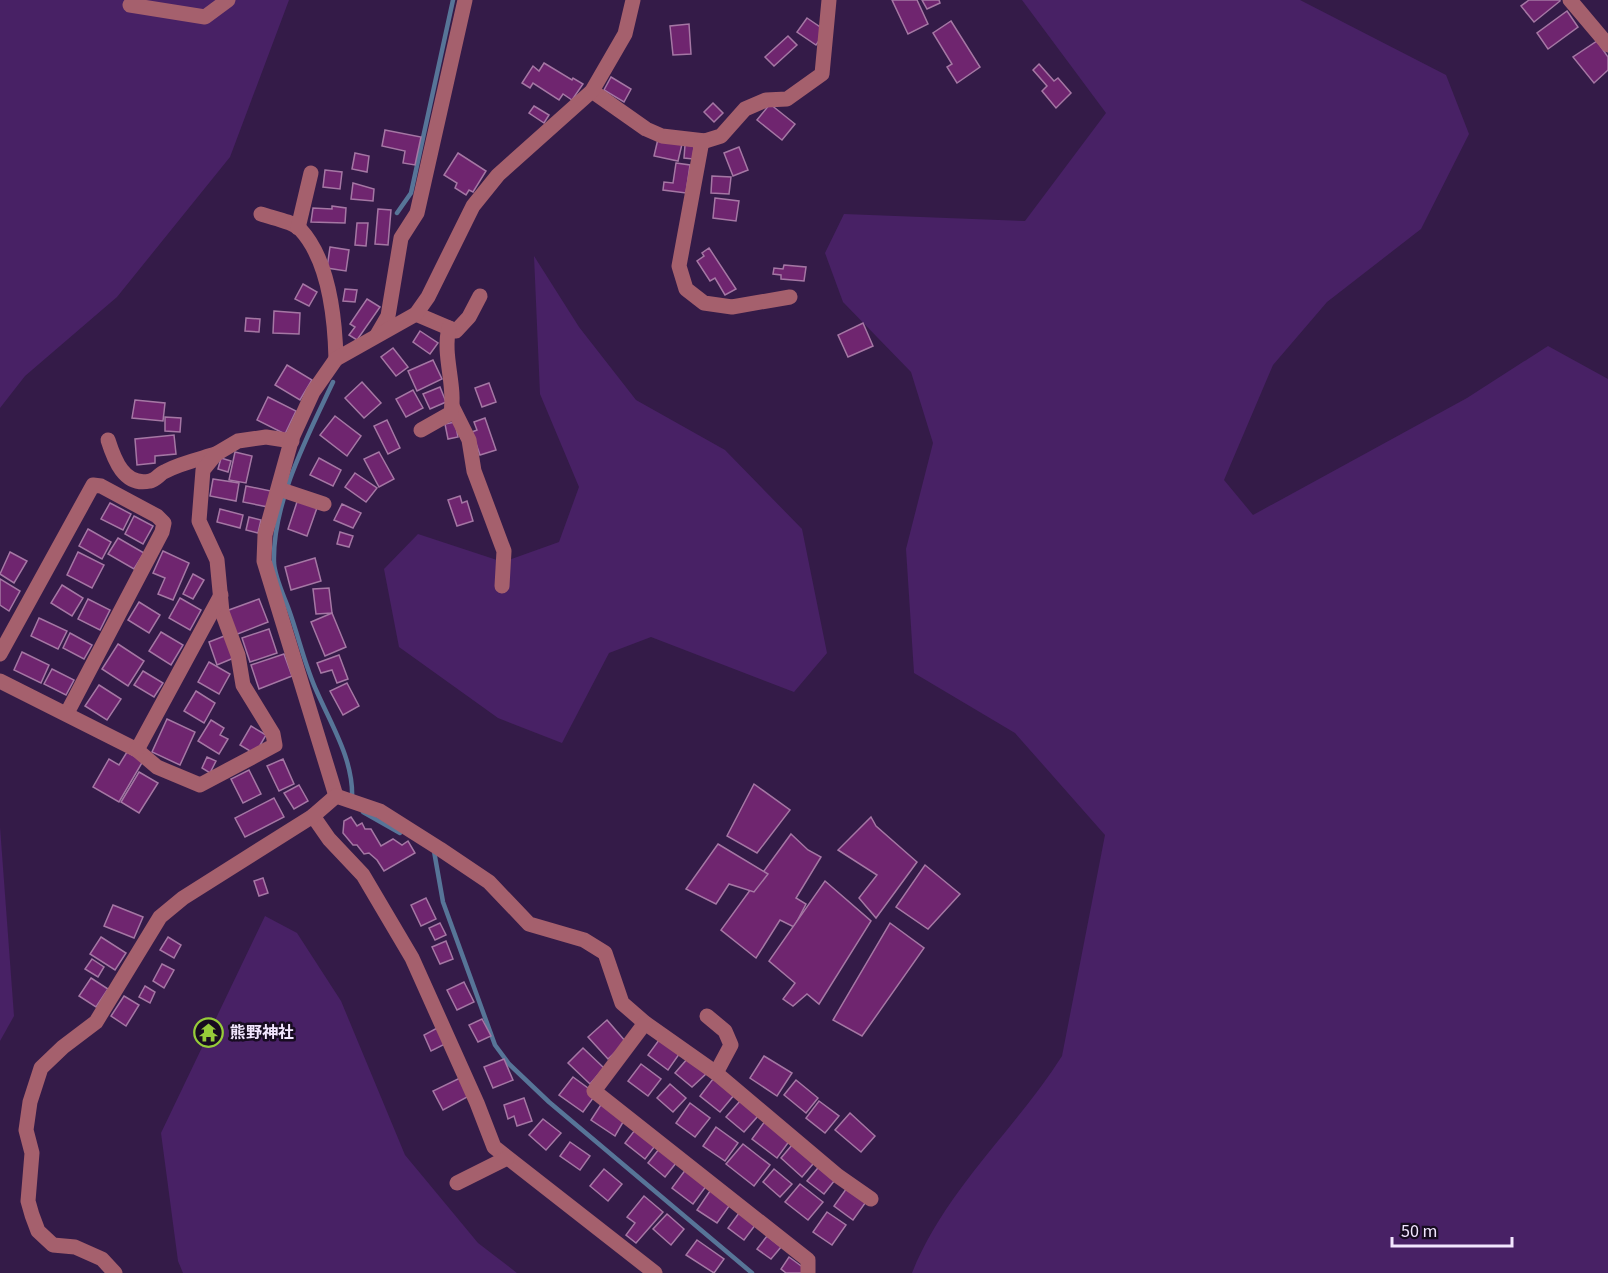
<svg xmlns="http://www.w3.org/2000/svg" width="1608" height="1273" viewBox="0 0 1608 1273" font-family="'Source Sans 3','Noto Sans JP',sans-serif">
<rect width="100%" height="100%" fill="#341b48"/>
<g fill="#482165">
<path d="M0 0H289L230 157 117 297 25 376 0 408Z"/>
<path d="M1022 0H1300L1446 75 1469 134 1421 229 1327 302 1273 365 1224 480 1253 515 1467 398 1548 346 1608 379V1273H912C945 1190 1015 1130 1062 1056L1105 835 1015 733 914 673 906 549 933 443 911 372 843 302 825 253 844 214 1025 221 1106 113Z"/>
<path d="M534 256 579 327 636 400 725 450 802 529 827 653 794 692 651 637 609 653 562 743 498 718 399 647 384 569 418 534 503 562 559 542 579 487 540 394Z"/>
<path d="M0 827 14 1016 0 1041Z"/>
<path d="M265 916 297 933 341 1001 405 1155 478 1243 517 1273H183L178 1261 161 1133Z"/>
</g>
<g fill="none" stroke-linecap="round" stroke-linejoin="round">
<g stroke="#577598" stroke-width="4.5">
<path d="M397 213 411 193 453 0"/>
<path d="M333 382C308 435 272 503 274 563 275 578 284 596 289 610 299 638 305 666 317 692 332 726 354 761 352 799"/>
<path d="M363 812 400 833"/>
<path d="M434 851 443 902 495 1045 509 1064 549 1102 752 1273"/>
</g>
</g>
<g fill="#6f256f" stroke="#a577a4" stroke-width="1.5">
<path d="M892 0H917L928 24 908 34Z"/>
<path d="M922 0H939L940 3 927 9Z"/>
<path d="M1529 0H1560V1L1534 22 1521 6Z"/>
<path d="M1567 11 1578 27 1548 49 1537 33Z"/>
<path d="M807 18 826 31 816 45 797 32Z"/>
<path d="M951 21 980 67 957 83 947 67 952 64 933 33Z"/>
<path d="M689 24 691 54 673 55 670 26Z"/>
<path d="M788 36 797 45 774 66 765 57Z"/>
<path d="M1597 41 1608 57V70L1594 83 1573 57Z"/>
<path d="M544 63 572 80 573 78 583 84 572 100 563 94 559 100 533 83 530 88 522 83 533 66 539 71Z"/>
<path d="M1039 64 1054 81 1058 78 1071 93 1056 108 1042 91 1047 86 1033 70Z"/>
<path d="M611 77 631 89 624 102 604 90Z"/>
<path d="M713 103 723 113 714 122 704 112Z"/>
<path d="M770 104 795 124 782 140 757 120Z"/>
<path d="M534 106 549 115 544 123 529 113Z"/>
<path d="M385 130 421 137 415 165 403 163 405 151 382 146Z"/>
<path d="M658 139 682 144 678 161 654 156Z"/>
<path d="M685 145 694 146 693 159 684 158Z"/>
<path d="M739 147 748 170 733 176 724 153Z"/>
<path d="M355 153 369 156 367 172 352 169Z"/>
<path d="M458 153 486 171 473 192 469 190 466 195 455 188 457 183 444 175Z"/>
<path d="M676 163 690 165 686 193 663 190 664 182 673 183Z"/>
<path d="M325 170 342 172 340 189 323 187Z"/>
<path d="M712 176 731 177 729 194 711 193Z"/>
<path d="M353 183 374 189 373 201 351 199Z"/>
<path d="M715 198 739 201 736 221 713 218Z"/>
<path d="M332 206 346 208 345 223 311 222 313 208 332 209Z"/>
<path d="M378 209 391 210 388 245 375 244Z"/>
<path d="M357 223H368L366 246 355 245Z"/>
<path d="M330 247 349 250 346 271 327 268Z"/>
<path d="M709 248 736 289 725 295 715 278 710 281 697 261 704 256 702 253Z"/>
<path d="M784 265 806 267 804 281 781 279V275L773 274 774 268 783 269Z"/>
<path d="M303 284 317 292 309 306 295 299Z"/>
<path d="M345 289 357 290 355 302 343 301Z"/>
<path d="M367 299 380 307 357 340 349 335 355 327 350 324Z"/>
<path d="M274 311 300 313 299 334 273 333Z"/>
<path d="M246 318 260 319 259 332 245 331Z"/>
<path d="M863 323 873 346 848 357 838 335Z"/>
<path d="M420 331 438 343 430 354 413 342Z"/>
<path d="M393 348 408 367 396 376 381 357Z"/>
<path d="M433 360 442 379 417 391 408 371Z"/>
<path d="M287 365 312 380 300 400 275 385Z"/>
<path d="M362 382 381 403 364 418 345 398Z"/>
<path d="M489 383 496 402 482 407 475 388Z"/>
<path d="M440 387 446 402 430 409 423 394Z"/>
<path d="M413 390 423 408 406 417 396 399Z"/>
<path d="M268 397 296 411 285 434 257 420Z"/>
<path d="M135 400 165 403 163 421 132 418Z"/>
<path d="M335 416 361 436 347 456 320 435Z"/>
<path d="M165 417 181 418 180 432 165 431Z"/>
<path d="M485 418 496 450 480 455 472 432 477 430 474 422Z"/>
<path d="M387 420 400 448 388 454 374 426Z"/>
<path d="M455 422 458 437 448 439 445 424Z"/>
<path d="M174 435 176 454 155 456V463L137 465 135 439Z"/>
<path d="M235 452 252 456 246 483 229 480Z"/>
<path d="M379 452 394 479 379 487 364 459Z"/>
<path d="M221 458 231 461 228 472 218 469Z"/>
<path d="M319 458 341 470 333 486 310 475Z"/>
<path d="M355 473 377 488 366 502 345 487Z"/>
<path d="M213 479 239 483 236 501 210 496Z"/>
<path d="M246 486 271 491 268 507 243 502Z"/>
<path d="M460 496 462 503 467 501 473 521 457 526 448 500Z"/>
<path d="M298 499 318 505 307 536 288 529Z"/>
<path d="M110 503 131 514 123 530 101 519Z"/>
<path d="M342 504 361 513 353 528 334 520Z"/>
<path d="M220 509 243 515 240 528 217 522Z"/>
<path d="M134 516 153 526 143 544 125 534Z"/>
<path d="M249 517 261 520 258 533 246 530Z"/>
<path d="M88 529 111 542 102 559 79 546Z"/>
<path d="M340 532 353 536 349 547 337 544Z"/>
<path d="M118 538 144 553 134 569 108 554Z"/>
<path d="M163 551 189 563 173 600 158 594 165 578 153 573Z"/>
<path d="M10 552 27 561 14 583 0 574Z"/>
<path d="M78 552 104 565 92 588 67 575Z"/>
<path d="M315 558 321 581 291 590 285 567Z"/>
<path d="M193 574 204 580 193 599 183 594Z"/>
<path d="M0 579 20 591 9 611 0 605Z"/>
<path d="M62 585 83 598 72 616 51 603Z"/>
<path d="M329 588 332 613 316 614 313 589Z"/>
<path d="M180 598 201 610 190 630 169 618Z"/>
<path d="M88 599 110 610 100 630 78 619Z"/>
<path d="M259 599 268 622 235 635 226 611Z"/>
<path d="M139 602 160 615 149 633 128 620Z"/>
<path d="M332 613 346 647 325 656 311 622Z"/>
<path d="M39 618 67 631 58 649 31 636Z"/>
<path d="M269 629 277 653 250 662 242 638Z"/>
<path d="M161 632 183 645 171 665 149 651Z"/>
<path d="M70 633 92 645 84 659 63 648Z"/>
<path d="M227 635 236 657 217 665 209 642Z"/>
<path d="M118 644 144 661 128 686 102 669Z"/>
<path d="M22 652 49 665 41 683 14 670Z"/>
<path d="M284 654 292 676 259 689 251 665Z"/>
<path d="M339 655 348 679 337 683 332 670 321 673 317 663Z"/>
<path d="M209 662 230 674 219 694 198 682Z"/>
<path d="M52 669 74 680 66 695 44 684Z"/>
<path d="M143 671 163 683 154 697 134 685Z"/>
<path d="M347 683 359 706 343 715 330 691Z"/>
<path d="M99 685 121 699 107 720 85 706Z"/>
<path d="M196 691 215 703 204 723 184 711Z"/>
<path d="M167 719 195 732 180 765 152 752Z"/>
<path d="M211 720 224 728 220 735 228 739 219 754 198 741Z"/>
<path d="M251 726 266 735 255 754 240 745Z"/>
<path d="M127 752 143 761 119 802 93 787 109 759 119 765Z"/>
<path d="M207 757 216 761 210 773 202 768Z"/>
<path d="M283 759 294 784 279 791 267 766Z"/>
<path d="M249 770 261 794 243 803 231 779Z"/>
<path d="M139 772 158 783 139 813 121 802Z"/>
<path d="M754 784 790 810 757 853 727 836Z"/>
<path d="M299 785 308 801 294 809 284 793Z"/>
<path d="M274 798 284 817 245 837 235 818Z"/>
<path d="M351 817 357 826 362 823 365 829H371L381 846 393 839 402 845 408 841 415 853 384 871 377 860 369 853 364 854 357 845H353L343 833 344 821Z"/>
<path d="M871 817 876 826 917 862 876 918 859 898 877 875 838 850Z"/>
<path d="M791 834 808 850 821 857 796 898 806 904 794 927 780 920 756 958 721 930Z"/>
<path d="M718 844 768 874 754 892 729 884 716 904 686 889Z"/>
<path d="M925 865 960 894 928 929 896 907Z"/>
<path d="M263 878 268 893 259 896 254 881Z"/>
<path d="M825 881 871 921 819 1004 807 994 793 1006 783 999 795 983 769 961Z"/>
<path d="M426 898 436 919 421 926 411 905Z"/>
<path d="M113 905 143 917 134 938 104 926Z"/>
<path d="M440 923 446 935 435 940 429 928Z"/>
<path d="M890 923 924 948 862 1036 833 1020Z"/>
<path d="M101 937 126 953 115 970 90 954Z"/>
<path d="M168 937 181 945 174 958 160 950Z"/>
<path d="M446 941 453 959 440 964 432 947Z"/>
<path d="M92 959 104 967 98 977 85 969Z"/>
<path d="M162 964 174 970 164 988 153 981Z"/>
<path d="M91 978 108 989 96 1007 79 996Z"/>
<path d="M464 982 474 1002 457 1010 447 990Z"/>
<path d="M145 986 155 992 150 1003 139 997Z"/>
<path d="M124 996 139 1005 126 1026 111 1016Z"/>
<path d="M482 1019 491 1036 478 1042 469 1025Z"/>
<path d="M607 1020 626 1042 608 1059 588 1037Z"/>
<path d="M439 1027 447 1043 431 1051 424 1035Z"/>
<path d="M662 1036 682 1050 668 1070 648 1055Z"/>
<path d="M583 1048 604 1068 590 1084 568 1063Z"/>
<path d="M764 1056 792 1073 777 1096 750 1078Z"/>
<path d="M688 1058 708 1072 692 1087 675 1073Z"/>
<path d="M504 1059 513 1080 493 1088 484 1067Z"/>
<path d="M641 1064 661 1079 648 1096 628 1081Z"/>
<path d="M573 1077 596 1094 583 1112 559 1095Z"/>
<path d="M460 1078 469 1096 443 1110 433 1091Z"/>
<path d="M713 1079 734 1095 720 1112 700 1096Z"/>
<path d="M796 1080 818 1098 806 1113 784 1095Z"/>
<path d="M670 1084 686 1098 673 1112 657 1098Z"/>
<path d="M524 1098 532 1121 517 1126 514 1116 508 1119 504 1105Z"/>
<path d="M604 1100 626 1117 615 1136 591 1120Z"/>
<path d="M740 1101 758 1116 744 1132 726 1117Z"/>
<path d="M819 1101 839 1116 825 1133 806 1118Z"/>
<path d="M690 1103 710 1118 695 1137 676 1123Z"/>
<path d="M850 1113 875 1136 861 1152 835 1130Z"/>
<path d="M768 1117 793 1136 777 1158 752 1139Z"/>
<path d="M543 1119 561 1133 546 1150 529 1135Z"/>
<path d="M638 1126 658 1142 645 1159 625 1143Z"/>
<path d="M716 1127 738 1143 725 1161 703 1146Z"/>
<path d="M797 1139 818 1158 802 1177 781 1158Z"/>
<path d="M570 1142 590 1156 580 1170 560 1156Z"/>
<path d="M743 1144 770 1165 754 1186 726 1164Z"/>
<path d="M659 1149 676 1163 665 1177 648 1163Z"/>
<path d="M822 1163 838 1176 824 1194 807 1181Z"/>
<path d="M604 1169 622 1184 608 1201 590 1186Z"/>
<path d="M686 1169 707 1185 693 1204 672 1188Z"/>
<path d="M774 1169 792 1184 780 1197 763 1182Z"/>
<path d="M800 1184 823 1202 808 1220 785 1202Z"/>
<path d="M849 1185 868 1199 853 1220 834 1206Z"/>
<path d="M712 1188 732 1202 717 1223 697 1210Z"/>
<path d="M644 1196 663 1212 636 1243 626 1235 635 1223 627 1217Z"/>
<path d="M827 1212 846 1225 832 1245 813 1232Z"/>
<path d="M739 1213 756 1224 744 1240 728 1228Z"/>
<path d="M667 1214 684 1229 671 1245 653 1229Z"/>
<path d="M767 1236 781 1247 771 1259 757 1249Z"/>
<path d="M697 1240 724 1259 714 1273 686 1255Z"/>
<path d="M789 1257 808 1271 806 1273H786L781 1269Z"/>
</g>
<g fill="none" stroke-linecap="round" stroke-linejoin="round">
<g stroke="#a5606d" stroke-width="15">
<path d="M1570 0 1608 45"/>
<path d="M130 5 205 17 228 0"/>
<path d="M592 91 646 129 662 136 705 141 721 136 745 109 766 100 787 99 822 74 829 0"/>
<path d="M702 141 679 266 686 289 704 303 732 307 790 297"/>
<path d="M261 214C272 218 292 221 300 229 329 260 335 318 336 359"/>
<path d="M298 228 311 173"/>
<path d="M416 314 456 331 469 317 480 296"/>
<path d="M377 335 388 316 401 238 417 213 465 0"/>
<path d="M452 406 469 440 474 471 504 551 502 586"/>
<path d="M421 430 451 413C456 385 442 355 449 328"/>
<path d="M108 440C114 459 124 487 150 481 156 480 160 473 166 471 181 463 200 459 216 454"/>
<path d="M279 489 324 504"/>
<path d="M0 654 93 485 101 486 157 516 164 523 162 532 67 713"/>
<path d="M0 681 137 750 157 767 200 785 275 745 273 734 243 685 238 655 222 612 217 560 199 521 203 470 216 454 238 441 266 437 292 441"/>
<path d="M137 750 221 595"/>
<path d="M336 796 264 561 265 535 292 438 313 392 336 359 416 314 428 297 473 206 498 175 592 91 625 34 633 0"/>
<path d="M336 796 380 811 440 849 489 882 529 924 584 940 605 953 622 1003 645 1023 716 1073 838 1176 871 1199"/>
<path d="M313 816 329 839 363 875 412 958 477 1103 494 1147 655 1273"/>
<path d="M707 1016 725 1031 731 1045 716 1073"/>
<path d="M645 1023 594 1091 808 1260V1273"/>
<path d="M457 1183 507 1158"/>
<path d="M115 1273 102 1259 75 1247 53 1245 38 1231 32 1215 28 1201 32 1153 26 1130 30 1102 41 1068 63 1047 96 1022 160 917 183 898 313 816 336 796"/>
</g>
</g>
<defs>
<symbol id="temple-ring" viewBox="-11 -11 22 22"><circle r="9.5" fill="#170c20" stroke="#96cc39" stroke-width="1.5"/><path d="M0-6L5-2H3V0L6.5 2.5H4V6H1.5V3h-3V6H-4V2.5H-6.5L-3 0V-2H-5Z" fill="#96cc39"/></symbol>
</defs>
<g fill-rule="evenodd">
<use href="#temple-ring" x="192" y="1016" width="33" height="33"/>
</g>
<g text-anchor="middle" stroke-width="5" stroke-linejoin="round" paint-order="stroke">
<g font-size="16" font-weight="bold" fill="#f2e6fe" stroke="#170c20" text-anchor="start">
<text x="230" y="1038">熊野神社</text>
</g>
</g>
<path d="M1392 1237v9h120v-9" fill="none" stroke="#f2e6fe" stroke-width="3"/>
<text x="1401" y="1237" font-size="18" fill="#f2e6fe" stroke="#170c20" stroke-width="4.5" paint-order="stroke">50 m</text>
</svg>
